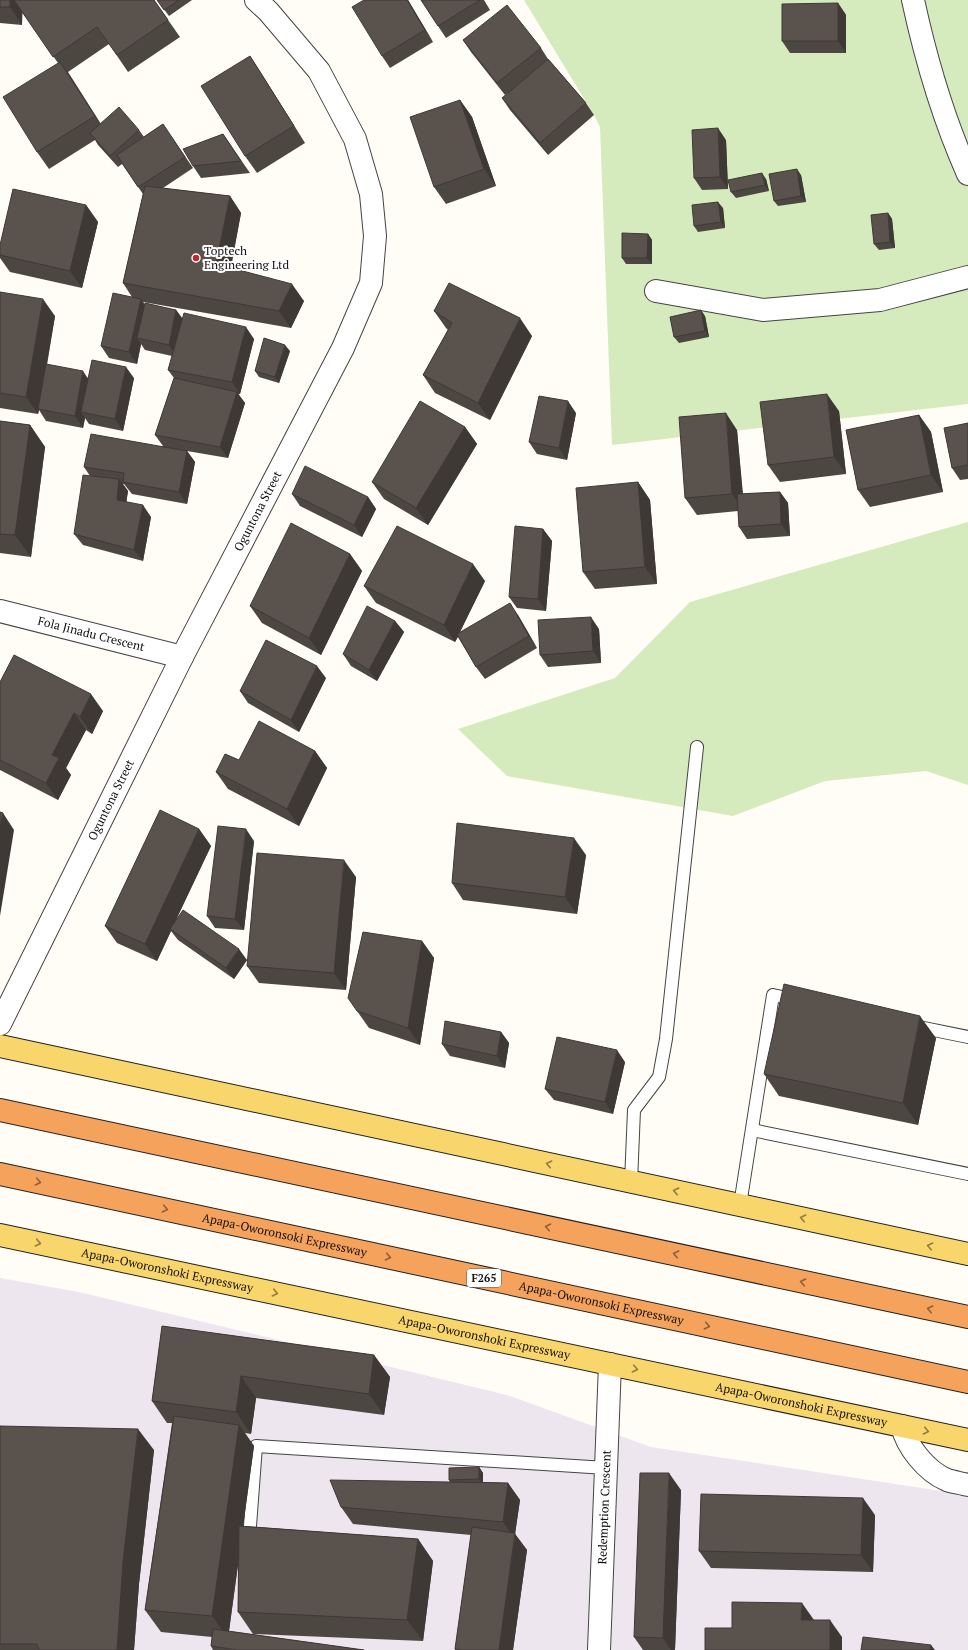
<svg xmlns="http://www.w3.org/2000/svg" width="968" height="1650" viewBox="0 0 968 1650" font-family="'PT Serif',serif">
<rect width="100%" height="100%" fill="#fffdf5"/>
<path fill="#eee6ef" d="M0 1278 79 1292 507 1395 651 1447 968 1495V1650H0Z"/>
<g fill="#d5ebbd">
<path d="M524 0H968V404L612 445 600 127 594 115Z"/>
<path d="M968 522V785L926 771 825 781 733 816 507 776 458 729 615 678 690 602Z"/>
</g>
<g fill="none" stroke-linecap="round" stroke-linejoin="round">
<defs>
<g id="service">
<path d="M914 1026 968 1037"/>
<path d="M752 1130 968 1174"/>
<path d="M631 1182 634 1110 659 1077 666 1039 697 747"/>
<path d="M740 1205 773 995 796 1000"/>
<path d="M250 1526 256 1446 606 1468"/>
</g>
<g id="minor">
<path d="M913 0C926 60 943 118 968 174"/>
<path d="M656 291 763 310 880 300 968 277"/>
<path id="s1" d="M0 611 182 657"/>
<path id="s2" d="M0 1024 182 657 343 348 371 283 375 236 371 194 355 139 319 71 268 11 256 0"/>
<path d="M902 1426C907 1447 926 1471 947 1480 953 1482 961 1483 968 1485"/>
<path id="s3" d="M599 1650 610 1364"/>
</g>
<g id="primary">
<path d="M0 1046 968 1254"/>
<path id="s4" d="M0 1235 968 1440"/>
</g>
<g id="motorway">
<path d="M0 1110 968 1317"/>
<path id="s5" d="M0 1174 968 1382"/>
</g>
</defs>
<use href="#service" stroke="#444" stroke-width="14"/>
<use href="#minor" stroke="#444" stroke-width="24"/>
<use href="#primary" stroke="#222" stroke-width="24"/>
<use href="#motorway" stroke="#222" stroke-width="24"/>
<use href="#service" stroke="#fff" stroke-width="12"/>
<use href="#minor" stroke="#fff" stroke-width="22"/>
<use href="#primary" stroke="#f9d66b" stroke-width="22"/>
<use href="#motorway" stroke="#f5a25d" stroke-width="22"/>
</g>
<g fill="#4d4742">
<path d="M0 0H154L180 37 128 72 109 44 68 72 101 124 139 130 144 137 163 124 193 168 163 188 230 196 241 213 231 268 304 301 291 328 143 302 145 305 176 310 182 318 254 339 240 394H238L245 403 228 458 187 451 195 462 187 504 132 494 124 484H123L128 491 126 502 151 517 143 561 83 545 74 534 90 476 84 467 163 446 155 435 174 378 168 370 172 356 145 350 141 344 137 364 109 358 101 346 132 297 123 283 143 194 122 164 118 167 98 145 95 140 49 169 37 152 58 63 22 12V25L0 23Z"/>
<path d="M157 0H192L169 16Z"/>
<path d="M408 0 433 42 390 68 382 56Z"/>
<path d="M421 0H484L490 10 446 38 438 26Z"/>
<path d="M838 3 846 15V53H790L782 41Z"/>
<path d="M463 40 541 48 548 59 586 103 594 115 548 155 510 110 502 98 514 88 505 95 471 52Z"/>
<path d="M250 56 261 73 305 143 257 173 245 156Z"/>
<path d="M460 100 472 117 496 186 446 204 434 187Z"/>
<path d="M223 134 250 173 201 178 193 166Z"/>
<path d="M726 140 728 189 702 190 694 178Z"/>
<path d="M801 175 806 202 778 206 774 201Z"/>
<path d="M766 179 769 191 736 198 731 192Z"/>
<path d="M86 205 98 222 82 288 10 272 0 258V245Z"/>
<path d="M723 208 725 228 698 232 694 226Z"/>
<path d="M888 213 892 219 895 248 879 250 874 244Z"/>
<path d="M648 234 652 240V264H626L622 258Z"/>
<path d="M0 292 55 316 47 365 88 378H134L123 431 89 424 85 418 83 428 46 421 39 410 38 414 0 408Z"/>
<path d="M434 311 532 336 490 420 435 393 423 375 448 330 446 328Z"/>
<path d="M705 316 709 337 679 343 674 337Z"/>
<path d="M290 351 279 383 259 377 255 371Z"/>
<path d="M839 411 846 474 780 482 768 465Z"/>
<path d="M576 413 567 460 537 454 529 442Z"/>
<path d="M919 415 931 432 943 492 870 507 858 490Z"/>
<path d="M0 421 30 425 45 447 31 557 0 553Z"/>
<path d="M968 423V479L960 480 952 468Z"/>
<path d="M465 427 477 444 428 525 384 499 372 482Z"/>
<path d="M737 430 743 494 780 492 788 503 790 536 747 539 739 527 738 511 697 515 685 498Z"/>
<path d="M638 482 650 500 657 584 595 589 583 572Z"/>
<path d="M292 494 368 497 376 509 362 537 300 506Z"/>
<path d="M543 529 552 541 546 611 517 608 509 597Z"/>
<path d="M350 554 362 571 321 655 262 623 250 606Z"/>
<path d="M485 581 460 632 518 615 537 648 485 679 476 667 458 637 455 642 376 603 364 586Z"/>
<path d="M395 621 404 632 377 681 351 666 343 654Z"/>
<path d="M599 629 601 663 548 667 540 655Z"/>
<path d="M326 678 299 732 248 703 240 691Z"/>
<path d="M0 682 103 711 92 734 86 730 66 768 71 775 58 800 0 770Z"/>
<path d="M315 751 327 768 299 826 228 789 216 772 239 760Z"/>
<path d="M199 829 211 846 177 918 247 960 234 979 178 940 171 931 157 961 117 943 105 926Z"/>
<path d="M254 841 244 930 215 928 207 916Z"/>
<path d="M586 855 577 914 463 900 452 883Z"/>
<path d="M356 877 346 990 259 983 247 966Z"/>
<path d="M422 941 434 958 420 1045 369 1028 357 1011Z"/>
<path d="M501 1032 509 1043 505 1068 450 1056 442 1044Z"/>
<path d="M936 1038 918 1125 779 1096 764 1074Z"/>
<path d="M625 1062 613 1114 554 1100 545 1089Z"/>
<path d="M162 1326 374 1355 390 1377 384 1415 256 1398 251 1434 245 1433 254 1446 243 1526 418 1539 433 1561 423 1641 253 1634 238 1612 239 1558 229 1631 364 1650H213L211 1646 212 1637 161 1632 145 1610 172 1423H167L152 1401Z"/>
<path d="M0 1426 154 1450 139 1584 134 1650H0Z"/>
<path d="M479 1467 483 1473V1482L508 1483 520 1500 515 1534 527 1550 513 1650H455V1649L471 1535 353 1524 341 1507 450 1482 449 1480Z"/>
<path d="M681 1490 675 1650H643L634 1637Z"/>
<path d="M875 1515 873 1572 711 1568 699 1551Z"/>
</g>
<g fill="#3f3936">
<path d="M10 0H23L22 25 10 7Z"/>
<path d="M407 0H408L433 42 425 30Z"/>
<path d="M838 3 846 15V53L838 41Z"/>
<path d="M250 56 261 73 305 143 294 126Z"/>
<path d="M60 62 72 79 106 133 95 116Z"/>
<path d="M460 100 472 117 496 186 484 169Z"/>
<path d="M718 128 726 140 728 189 720 177Z"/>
<path d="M797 169 801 175 806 202 801 196Z"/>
<path d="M762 173 766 179 769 191 765 185Z"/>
<path d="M230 196 241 213 228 281 216 264Z"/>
<path d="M718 202 723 208 725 228 721 222Z"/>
<path d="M86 205 98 222 82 288 70 271Z"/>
<path d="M888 213 892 219 895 248 890 242Z"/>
<path d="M648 234 652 240V264L647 258Z"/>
<path d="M292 284 304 301 291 328 279 311Z"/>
<path d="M43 299 55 316 38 414 26 397Z"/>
<path d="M141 299 149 311 137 338 141 344 137 364 129 352Z"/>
<path d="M176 310 185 322 177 357 169 345Z"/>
<path d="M701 310 705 316 709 337 705 331Z"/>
<path d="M520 318 532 336 490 420 478 403Z"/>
<path d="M246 327 254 339 240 394 232 382Z"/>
<path d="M285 345 290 351 279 383 275 377Z"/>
<path d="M126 367 134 378 123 431 115 419Z"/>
<path d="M83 371 91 383 81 412 85 418 83 428 75 416Z"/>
<path d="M237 392 245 403 228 458 220 447Z"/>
<path d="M827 394 839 411 846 474 834 457Z"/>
<path d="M568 401 576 413 567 460 559 448Z"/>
<path d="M726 413 737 430 744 511 732 494Z"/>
<path d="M919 415 931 432 943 492 931 475Z"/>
<path d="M30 425 45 447 31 557 15 535Z"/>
<path d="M465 427 477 444 428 525 416 508Z"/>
<path d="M187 451 195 462 187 504 179 492Z"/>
<path d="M119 479 128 491 125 512 117 500Z"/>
<path d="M638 482 650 500 657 584 645 567Z"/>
<path d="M780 492 788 503 790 536 781 524Z"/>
<path d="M368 497 376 509 362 537 354 525Z"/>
<path d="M143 505 151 517 143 561 134 550Z"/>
<path d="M543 529 552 541 546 611 538 599Z"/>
<path d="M350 554 362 571 321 655 309 638Z"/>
<path d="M473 564 485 581 455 642 444 625Z"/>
<path d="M510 603 518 615 537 648 529 636Z"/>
<path d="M591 617 599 629 601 663 593 651Z"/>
<path d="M395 621 404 632 377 681 369 670Z"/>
<path d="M317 666 326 678 299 732 291 720Z"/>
<path d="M91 694 103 711 92 734 80 717Z"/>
<path d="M74 713 86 730 66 768 71 775 58 800 46 783 52 755Z"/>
<path d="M315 751 327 768 299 826 287 809Z"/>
<path d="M3 813 14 830 0 916V828Z"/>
<path d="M199 829 211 846 171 930 170 929 171 931 157 961 145 944Z"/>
<path d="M246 829 254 841 244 930 235 919Z"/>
<path d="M574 838 586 855 577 914 565 897Z"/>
<path d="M344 860 356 877 346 990 334 973Z"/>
<path d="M422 941 434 958 420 1045 408 1028Z"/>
<path d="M239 949 247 960 234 979 226 968Z"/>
<path d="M920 1016 936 1038 918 1125 903 1103Z"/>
<path d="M501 1032 509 1043 505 1068 497 1056Z"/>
<path d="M617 1050 625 1062 613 1114 605 1102Z"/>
<path d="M374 1355 390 1377 384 1415 369 1394Z"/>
<path d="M241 1376 256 1398 251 1434 236 1412Z"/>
<path d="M239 1425 254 1446 228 1638 212 1616Z"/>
<path d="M138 1429 154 1450 139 1584 134 1650H117L123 1562Z"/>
<path d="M479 1467 483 1473V1485L479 1479Z"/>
<path d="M669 1473 681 1490 675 1650H671L663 1638Z"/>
<path d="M508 1483 520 1500 515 1534 527 1550 513 1650H499L515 1539 503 1522Z"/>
<path d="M863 1498 875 1515 873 1572 861 1555Z"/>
<path d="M418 1539 433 1561 423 1641 407 1620Z"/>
<path d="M802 1603 814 1620H801Z"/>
<path d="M830 1620 842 1637V1650H830Z"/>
<path d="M931 1645 935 1650H930Z"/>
</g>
<g fill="#5a524d" stroke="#3f3936">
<rect x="0" y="0" width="10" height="7"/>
<path d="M14 0H154L168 20 117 55 97 27 53 57Z"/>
<path d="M157 0H179L164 10Z"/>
<path d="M364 0H407L425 30 382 56 352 7Z"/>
<path d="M421 0H480L438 26Z"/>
<path d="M838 3V41H782V4Z"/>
<path d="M507 5 541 48 497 83 463 40Z"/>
<path d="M250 56 294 126 245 156 201 86Z"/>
<path d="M548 59 586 103 540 143 502 98Z"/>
<path d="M60 62 95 116 37 152 3 97Z"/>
<path d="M460 100 484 169 434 187 410 117Z"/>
<path d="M119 107 139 130 110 156 90 133Z"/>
<path d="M163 124 185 157 138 187 117 155Z"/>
<path d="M718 128 720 177 694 178 692 130Z"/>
<path d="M223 134 241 161 193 166 183 149Z"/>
<path d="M797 169 801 196 774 201 769 174Z"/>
<path d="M762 173 765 185 731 192 728 180Z"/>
<path d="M145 186 230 196 216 264 292 284 279 311 123 283Z"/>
<path d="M13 189 86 205 70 271 0 255V245Z"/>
<path d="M718 202 721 222 694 226 692 205Z"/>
<path d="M888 213 890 242 874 244 871 215Z"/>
<path d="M622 233 648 234 647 258H622Z"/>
<path d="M449 283 520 318 478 403 423 375 452 323 434 311Z"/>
<path d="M0 292 43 299 26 397 0 393Z"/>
<path d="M113 293 141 299 129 352 101 346Z"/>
<path d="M145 303 176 310 169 345 137 338Z"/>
<path d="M701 310 705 331 674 337 670 317Z"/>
<path d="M184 313 246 327 232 382 168 370Z"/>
<path d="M264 338 285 345 275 377 255 371Z"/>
<path d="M92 360 126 367 115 419 81 412Z"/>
<path d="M46 364 83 371 75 416 38 409Z"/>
<path d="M174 378 237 392 220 447 155 435Z"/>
<path d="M827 394 834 457 768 465 760 402Z"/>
<path d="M539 396 568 401 559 448 529 442Z"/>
<path d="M420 401 465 427 416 508 372 482Z"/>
<path d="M726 413 732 494 685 498 679 417Z"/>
<path d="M919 415 931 475 858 490 846 430Z"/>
<path d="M0 421 30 425 15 535 0 534Z"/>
<path d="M968 423V465L952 468 944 428Z"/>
<path d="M91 434 187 451 179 492 123 482 124 473 84 467Z"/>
<path d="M305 466 368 497 354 525 292 494Z"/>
<path d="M83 475 119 479 117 500 143 505 134 550 74 534Z"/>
<path d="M638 482 645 567 583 572 576 488Z"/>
<path d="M780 492 781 524 739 527 737 494Z"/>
<path d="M291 523 350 554 309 638 250 606Z"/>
<path d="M397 526 473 564 444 625 364 586Z"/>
<path d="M515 526 543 529 538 599 509 597Z"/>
<path d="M510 603 529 636 476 667 457 634Z"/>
<path d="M367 606 395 621 369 670 343 654Z"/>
<path d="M591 617 593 651 540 655 538 620Z"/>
<path d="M266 640 317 666 291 720 240 691Z"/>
<path d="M14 655 91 694 80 717 74 713 52 755 59 758 46 783 0 760V682Z"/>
<path d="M259 721 315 751 287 809 216 772 225 754 239 760Z"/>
<path d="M160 810 199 829 145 944 105 926Z"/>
<path d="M0 812 3 813 0 828Z"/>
<path d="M457 823 574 838 565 897 452 883Z"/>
<path d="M218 826 246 829 235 919 207 916Z"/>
<path d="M257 853 344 860 334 973 247 966Z"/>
<path d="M183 910 239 949 226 968 170 929Z"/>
<path d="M363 932 422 941 408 1028 357 1011 348 998Z"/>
<path d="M784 984 920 1016 903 1103 764 1074Z"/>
<path d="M445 1021 501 1032 497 1056 442 1044Z"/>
<path d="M557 1037 617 1050 605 1102 545 1089Z"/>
<path d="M162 1326 374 1355 369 1394 241 1376 236 1412 152 1401Z"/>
<path d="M174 1416 239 1425 212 1616 145 1610Z"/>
<path d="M0 1426 138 1429 123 1562 117 1650H39L37 1644H0Z"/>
<path d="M479 1467V1479L449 1480V1468Z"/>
<path d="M640 1473H669L663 1638 634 1637Z"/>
<path d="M330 1480 508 1483 503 1522 341 1507Z"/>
<path d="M701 1494 863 1498 861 1555 699 1551Z"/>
<path d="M239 1526 418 1539 407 1620 238 1612Z"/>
<path d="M472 1527 515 1533 499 1650H461L455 1649Z"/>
<path d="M732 1602 802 1603 801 1620H830V1650H705V1628H732Z"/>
<path d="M213 1629 364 1650H237L211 1646Z"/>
<path d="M863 1637 931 1645 930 1650H861Z"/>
</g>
<defs><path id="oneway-chevron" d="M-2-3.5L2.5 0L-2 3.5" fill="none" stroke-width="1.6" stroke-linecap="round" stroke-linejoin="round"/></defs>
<g stroke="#917d42">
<use href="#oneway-chevron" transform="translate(549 1164) rotate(-168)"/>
<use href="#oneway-chevron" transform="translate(676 1191) rotate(-168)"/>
<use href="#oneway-chevron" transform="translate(803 1218) rotate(-168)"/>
<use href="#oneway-chevron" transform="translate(38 1243) rotate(12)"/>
<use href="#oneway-chevron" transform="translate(930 1246) rotate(-168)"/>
<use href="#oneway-chevron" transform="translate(275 1293) rotate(12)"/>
<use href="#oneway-chevron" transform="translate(635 1369) rotate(12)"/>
<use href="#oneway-chevron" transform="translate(926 1431) rotate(12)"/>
</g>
<g stroke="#8e613b">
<use href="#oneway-chevron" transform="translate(38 1182) rotate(12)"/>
<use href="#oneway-chevron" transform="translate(165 1209) rotate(12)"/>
<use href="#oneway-chevron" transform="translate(548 1227) rotate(-168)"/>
<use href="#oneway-chevron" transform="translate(676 1254) rotate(-168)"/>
<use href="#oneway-chevron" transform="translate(388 1257) rotate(12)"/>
<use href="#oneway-chevron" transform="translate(803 1282) rotate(-168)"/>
<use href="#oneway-chevron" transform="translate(930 1309) rotate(-168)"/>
<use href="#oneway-chevron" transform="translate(707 1326) rotate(12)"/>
</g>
<circle fill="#c4262e" stroke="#fff" stroke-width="1.5" cx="196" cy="258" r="4"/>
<g text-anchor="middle" stroke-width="4" stroke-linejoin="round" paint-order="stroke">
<rect fill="#fff" stroke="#585858" stroke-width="1" x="467" y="1269" width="34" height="18" rx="3"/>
<g font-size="11" font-weight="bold" fill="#111">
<text x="484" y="1282">F265</text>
</g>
<g font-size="12" fill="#111" stroke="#fff" text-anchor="start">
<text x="204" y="255">Toptech<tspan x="204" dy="14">Engineering Ltd</tspan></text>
</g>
<g font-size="12" fill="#111" stroke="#fff">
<text dy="4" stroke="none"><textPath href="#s2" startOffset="574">Oguntona Street</textPath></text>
<text dy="4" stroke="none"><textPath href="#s1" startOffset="94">Fola Jinadu Crescent</textPath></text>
<text dy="4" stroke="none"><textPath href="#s2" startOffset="250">Oguntona Street</textPath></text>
<text dy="4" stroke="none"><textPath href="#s5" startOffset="291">Apapa-Oworonsoki Expressway</textPath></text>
<text dy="4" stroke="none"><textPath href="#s4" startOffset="171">Apapa-Oworonshoki Expressway</textPath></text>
<text dy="4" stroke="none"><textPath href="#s5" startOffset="615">Apapa-Oworonsoki Expressway</textPath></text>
<text dy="4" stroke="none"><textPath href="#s4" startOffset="495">Apapa-Oworonshoki Expressway</textPath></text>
<text dy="4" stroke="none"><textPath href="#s4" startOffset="819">Apapa-Oworonshoki Expressway</textPath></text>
<text dy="4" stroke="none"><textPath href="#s3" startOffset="143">Redemption Crescent</textPath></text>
</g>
</g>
</svg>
